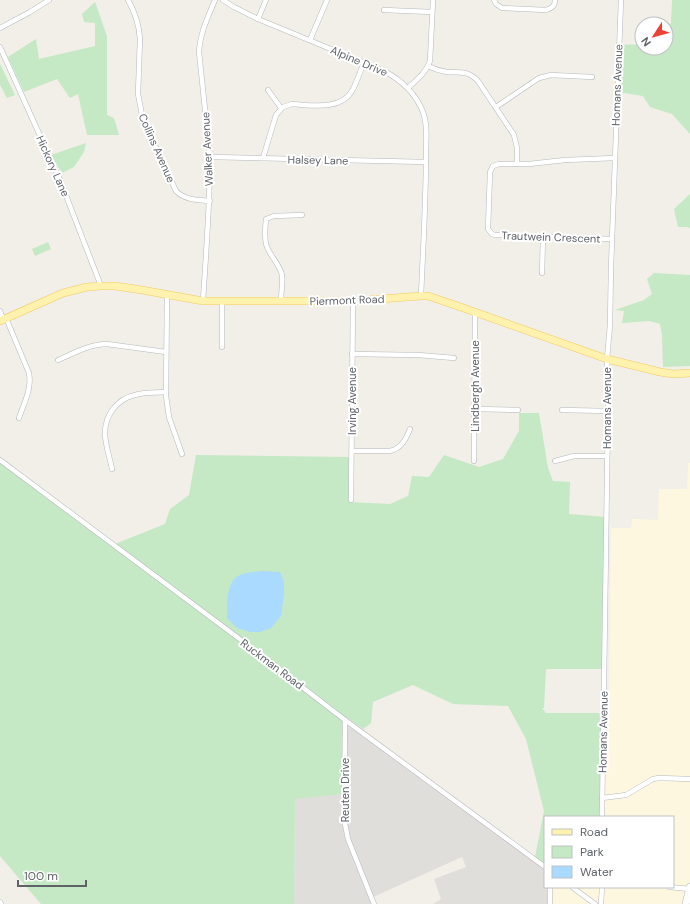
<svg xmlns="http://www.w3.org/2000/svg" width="690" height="904" viewBox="0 0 690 904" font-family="'DM Sans',sans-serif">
<rect width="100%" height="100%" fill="#f1efe8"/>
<path fill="#fef7e0" d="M688 463H690V904H550L551 887H673V817H602L603 757 608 752 611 528H631L632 519 658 520 659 489H687Z"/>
<path fill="#e0deda" d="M346 717 545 864V887H551L550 904H433L441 899 434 879 466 867 462 857 371 898 373 904H294L295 798 343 794Z"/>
<g fill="#c5e8c5">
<path d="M672 0H690V134L672 114 650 107 643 96 618 92 620 45 642 44V48H666V27L671 23Z"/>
<path d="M95 2 107 36V115L114 118 119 135H87L78 94 70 98 57 79 24 92 8 57 36 39 39 59 95 46V23L84 22 82 14Z"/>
<path d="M0 64 15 95 7 98 0 85Z"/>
<path d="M86 143 84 152 74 167 62 173 51 155Z"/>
<path d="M690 194V228L687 227H678L674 209Z"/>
<path d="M48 242 51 249 35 256 32 249Z"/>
<path d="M654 273 690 275V366L663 367 662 335 660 324 649 321 622 323 624 311 615 310 644 300 652 294 647 279Z"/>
<path d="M519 413H539L548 468 553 481 570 482 569 514 606 517 604 669H546L544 708H542L546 713H603L602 817H545V864L535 857 544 811 526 739 508 706 453 704 413 685 373 702 371 723 363 729 346 717 343 794 295 799 294 904H41L0 856V460L115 544 165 524 170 509 189 495 196 455 350 457 349 502 390 504 408 496 412 476 429 477 444 455 479 467 503 459 519 431Z"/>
</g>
<path fill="#aadaff" d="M263 571 280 572 284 582V594L281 616 271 628 260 632H250L237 628 227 618C227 607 226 583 238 576 245 572 255 572 263 571Z"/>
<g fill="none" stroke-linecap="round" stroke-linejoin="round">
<defs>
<g id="street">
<path d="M128 0C135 12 139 24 140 39L138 94 142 115 145 124 176 191C185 200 197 200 210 201"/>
<path d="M223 0 234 7 258 19 384 71C401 80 416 94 423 112 428 125 426 141 426 155 426 202 423 249 421 296"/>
<path d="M494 0 496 4 502 8 546 10C552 8 555 6 555 0"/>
<path d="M384 10 432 12"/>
<path d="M258 19 266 0"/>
<path d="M0 28 30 12 49 0"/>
<path d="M310 40 327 0"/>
<path d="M0 47 60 180 101 286"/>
<path d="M428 66C434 69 440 71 447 72 460 73 467 70 478 81L514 135 517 148V164"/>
<path d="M408 88C416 80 426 73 430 61L433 0"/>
<path d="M268 90 281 108"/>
<path d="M496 107 539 78 551 75 592 77"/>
<path d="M210 157 426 162"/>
<path d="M263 158 276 115 283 107 292 104C311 105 340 111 352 91 357 82 360 72 364 62"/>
<path d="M612 239 495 235 492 234 488 229 490 172 493 166 499 164H529L565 160 615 158"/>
<path d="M542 273 543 237"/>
<path d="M167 294 166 396 169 417 182 454"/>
<path d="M203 301C206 253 210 205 210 157L199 52C200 33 208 17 215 0"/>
<path d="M222 301V347"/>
<path d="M281 301C281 293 283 283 282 275 280 265 271 257 267 247 264 239 265 228 266 219L274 216 302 215"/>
<path d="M0 311 3 319"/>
<path d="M6 318 29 373C32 389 24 403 19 418"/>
<path d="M352 354 418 355 454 358"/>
<path d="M58 360C74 353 90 344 107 344L166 352"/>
<path d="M475 409 518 410"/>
<path d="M562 410 608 411"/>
<path d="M352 451H390C402 448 406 439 410 429"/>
<path d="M0 460 245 643 345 720 545 867"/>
<path d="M474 461 475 312"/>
<path d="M555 461 574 456H607"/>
<path d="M112 469C110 458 105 445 105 433 105 415 117 399 135 395 145 392 156 393 166 392"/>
<path d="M351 500 353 301"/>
<path d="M345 720 344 819 348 839 374 904"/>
<path d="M602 798 626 795 653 779 659 778 690 779"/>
<path d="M602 817 608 411 607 359 610 325 611 267 621 0"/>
<path d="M572 887 595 904"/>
<path d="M669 887 690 889"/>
<path d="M0 902 1 904"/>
<path d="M550 904V887"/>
<path d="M601 904 602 887"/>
</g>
<path id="secondary" d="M686 904 690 887"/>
<path id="primary" d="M0 321 63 293 87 287 101 286H115L142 290 203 301H353L421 296H428L452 304 607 359 660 372 673 374 690 373"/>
</defs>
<use href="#street" stroke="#b5b8bc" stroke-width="5.5"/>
<use href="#secondary" stroke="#b6babf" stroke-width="8"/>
<use href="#primary" stroke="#f2c960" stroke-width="8"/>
<use href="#street" stroke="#fff" stroke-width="4.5"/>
<use href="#secondary" stroke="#fff" stroke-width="7"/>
<use href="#primary" stroke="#fff2af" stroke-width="7"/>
</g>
<g text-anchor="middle" stroke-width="4" stroke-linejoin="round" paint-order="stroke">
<g font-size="11" fill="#5f6368" stroke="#fff">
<text transform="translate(359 61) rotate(23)" y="4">Alpine Drive</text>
<text transform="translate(617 85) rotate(-88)" y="4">Homans Avenue</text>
<text transform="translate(157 148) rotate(66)" y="4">Collins Avenue</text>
<text transform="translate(207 149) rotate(-93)" y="4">Walker Avenue</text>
<text transform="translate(318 160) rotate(1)" y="4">Halsey Lane</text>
<text transform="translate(53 166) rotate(66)" y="4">Hickory Lane</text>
<text transform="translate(551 237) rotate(2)" y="4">Trautwein Crescent</text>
<text transform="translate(347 300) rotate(-2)" y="4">Piermont Road</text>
<text transform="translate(475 386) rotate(-90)" y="4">Lindbergh Avenue</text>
<text transform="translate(352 401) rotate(-90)" y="4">Irving Avenue</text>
<text transform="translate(607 408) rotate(-90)" y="4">Homans Avenue</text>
<text transform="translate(272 664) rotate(37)" y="4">Ruckman Road</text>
<text transform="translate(603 732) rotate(-89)" y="4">Homans Avenue</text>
<text transform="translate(345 790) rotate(-90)" y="4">Reuten Drive</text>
</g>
</g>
<rect x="544" y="816" width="130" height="72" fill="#ffffff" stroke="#bfc1c3"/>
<rect x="552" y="829" width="20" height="6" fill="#fff2af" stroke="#bfc1c3"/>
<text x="580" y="836" font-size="12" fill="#5f6368">Road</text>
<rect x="552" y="846" width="20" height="12" fill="#c5e8c5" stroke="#bfc1c3"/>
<text x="580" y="856" font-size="12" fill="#5f6368">Park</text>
<rect x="552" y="866" width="20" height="12" fill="#aadaff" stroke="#bfc1c3"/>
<text x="580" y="876" font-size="12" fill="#5f6368">Water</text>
<g transform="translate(654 36) rotate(234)"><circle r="19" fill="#ffffff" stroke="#bfc1c3"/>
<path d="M0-3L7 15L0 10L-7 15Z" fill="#ea4335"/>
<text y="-6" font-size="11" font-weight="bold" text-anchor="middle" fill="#5f6368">N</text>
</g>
<path d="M18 880v6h68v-6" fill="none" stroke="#5f6368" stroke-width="2"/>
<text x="24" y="880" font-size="12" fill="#5f6368" stroke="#ffffff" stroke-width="3" paint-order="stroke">100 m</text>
</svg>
